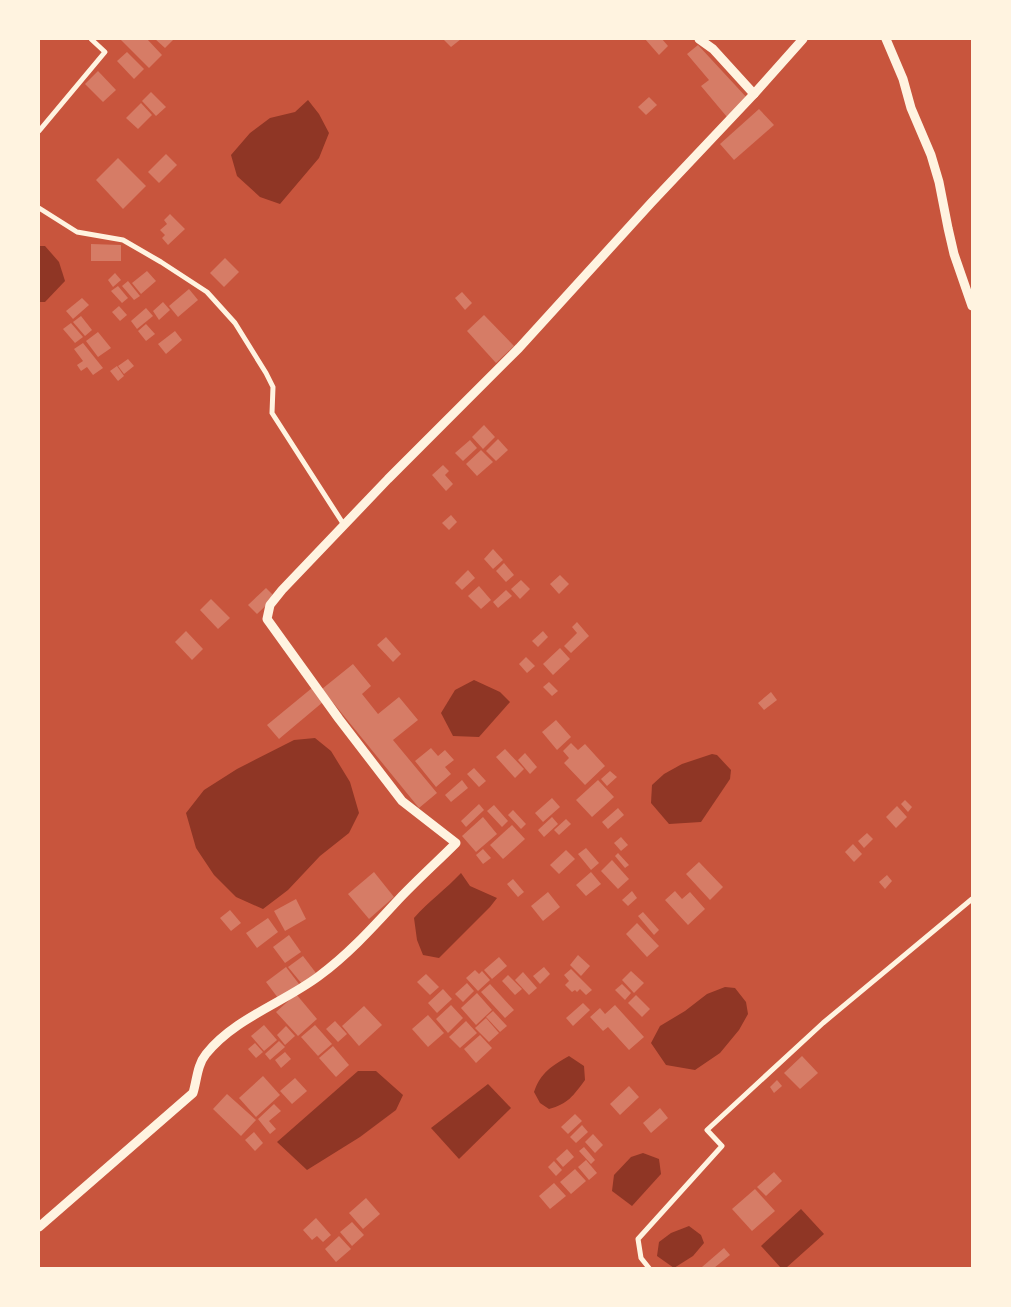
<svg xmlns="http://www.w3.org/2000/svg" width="1011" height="1307" viewBox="0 0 1011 1307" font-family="Mulish,sans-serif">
<rect width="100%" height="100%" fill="#c8553d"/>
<g fill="#8f3625">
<path d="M308 100 319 114 329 133 319 158 280 204 260 197 237 176 231 155 250 133 270 118 295 112Z"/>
<path d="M39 246H45L59 262 65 281 45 302H39Z"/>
<path d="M474 680 500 692 510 702 479 737 453 736 441 713 455 690Z"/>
<path d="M315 738 331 751 350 782 359 813 349 833 320 856 288 890 263 909 236 897 214 875 196 848 186 813 204 790 237 769 294 740Z"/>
<path d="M712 754 717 755 731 770 730 779 701 822 669 824 651 803 652 785 664 774 682 764Z"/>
<path d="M461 873 470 886 497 898 490 907 439 958 423 955 417 940 414 918C429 901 446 889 461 873Z"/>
<path d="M725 987 735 988 746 1002 748 1014 739 1030 720 1053 695 1070 666 1065 651 1043 660 1026 685 1011 707 994Z"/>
<path d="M569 1056 584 1066 585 1080C573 1096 568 1104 549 1109L540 1103 534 1092C541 1072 552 1066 569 1056Z"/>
<path d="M358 1071H376L403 1095 396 1110 360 1137 307 1170 277 1142Z"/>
<path d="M488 1084 511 1108 459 1159 431 1128Z"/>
<path d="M643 1153 659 1159 661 1174 632 1206 612 1191 614 1175 631 1157Z"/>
<path d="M801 1209 824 1234 786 1268H781L761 1246Z"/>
<path d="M689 1226 701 1235 704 1243 693 1256 674 1268 657 1256 659 1242 671 1233Z"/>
</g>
<g fill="#d67c66">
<path d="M120 39H147L162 55 149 68Z"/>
<path d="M155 39H174L165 48Z"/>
<path d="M443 39H461L451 47Z"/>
<path d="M645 39H662L668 46 659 55Z"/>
<path d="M698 45 748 99 727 117 701 86 709 80 687 54Z"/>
<path d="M127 52 144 69 134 79 117 61Z"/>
<path d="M98 71 116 90 103 102 85 84Z"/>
<path d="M151 92 166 107 156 116 142 101Z"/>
<path d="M649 97 657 105 646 115 638 107Z"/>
<path d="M141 103 152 115 138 129 126 118Z"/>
<path d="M759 109 774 125 734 160 720 144Z"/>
<path d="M166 154 177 165 159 183 148 172Z"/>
<path d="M118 158 146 186 123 209 96 180Z"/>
<path d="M170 214 185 229 168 245 162 238 165 235 160 230 167 224 164 220Z"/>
<path d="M91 244 121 245V261H91Z"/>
<path d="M225 258 239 272 224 287 210 273Z"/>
<path d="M147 271 156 281 141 294 132 283Z"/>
<path d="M115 273 121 280 113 287 108 280Z"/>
<path d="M128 281 140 296 134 300 122 286Z"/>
<path d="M118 286 128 298 122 303 111 291Z"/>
<path d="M189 289 198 300 178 317 169 306Z"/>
<path d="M462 292 472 303 465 310 455 298Z"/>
<path d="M82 298 89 305 73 319 66 311Z"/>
<path d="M163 302 170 310 159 320 153 311Z"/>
<path d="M119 306 127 315 120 321 112 312Z"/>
<path d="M146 308 153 316 137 329 131 321Z"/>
<path d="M484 315 514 346 496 363 467 331Z"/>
<path d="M81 316 92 330 85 336 73 322Z"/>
<path d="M71 323 83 337 75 343 63 329Z"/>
<path d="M146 324 155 334 146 341 138 331Z"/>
<path d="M175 331 182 340 166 354 158 344Z"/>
<path d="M98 332 111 348 98 357 86 341Z"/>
<path d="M83 343 103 368 93 375 87 367 81 371 77 365 83 361 74 349Z"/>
<path d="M128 359 134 366 124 374 118 366Z"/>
<path d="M117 366 124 376 118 381 110 371Z"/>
<path d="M484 425 495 437 483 449 472 437Z"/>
<path d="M498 439 508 450 496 461 486 451Z"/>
<path d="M470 440 477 448 463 461 455 453Z"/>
<path d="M481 450 493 462 477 476 466 464Z"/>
<path d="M443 465 449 471 445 475 453 484 446 491 432 475Z"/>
<path d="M451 515 457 522 449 530 442 523Z"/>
<path d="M493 549 503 560 493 569 484 559Z"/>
<path d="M504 563 514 575 506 582 496 571Z"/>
<path d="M468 570 475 578 462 590 455 583Z"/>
<path d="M560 575 569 584 559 594 550 584Z"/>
<path d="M521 580 530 589 520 599 511 589Z"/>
<path d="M479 586 491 600 481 609 468 596Z"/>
<path d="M266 588 275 597 257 614 248 605Z"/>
<path d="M506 590 512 596 498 608 493 602Z"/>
<path d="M211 599 230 618 218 629 200 610Z"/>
<path d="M577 622 589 636 571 653 564 646 577 633 572 627Z"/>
<path d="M186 631 203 649 192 660 175 642Z"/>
<path d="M543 631 548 637 538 647 532 641Z"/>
<path d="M386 637 401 654 393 662 377 645Z"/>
<path d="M560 648 570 659 553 675 543 664Z"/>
<path d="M526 657 535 666 527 673 519 664Z"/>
<path d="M353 664 371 686 362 694 378 714 399 697 418 720 393 740 437 793 419 808 322 689Z"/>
<path d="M549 682 558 691 552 696 543 687Z"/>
<path d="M312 688 323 702 279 739 267 725Z"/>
<path d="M771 692 777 700 764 710 758 703Z"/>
<path d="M556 720 571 737 557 750 542 732Z"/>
<path d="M571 743 578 750 585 744 605 766 585 785 564 763 569 758 563 751Z"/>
<path d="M431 748 438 756 445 750 454 760 445 767 451 774 436 787 415 761Z"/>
<path d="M505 749 524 769 515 778 496 757Z"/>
<path d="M525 753 537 767 530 774 518 760Z"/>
<path d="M474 768 486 781 479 787 467 774Z"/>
<path d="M610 771 617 777 607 786 601 779Z"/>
<path d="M462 780 468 788 451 802 445 795Z"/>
<path d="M598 780 614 797 592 817 576 800Z"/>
<path d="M552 798 560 807 543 822 535 813Z"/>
<path d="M905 800 912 807 908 812 901 804Z"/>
<path d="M479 804 484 810 466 827 461 821Z"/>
<path d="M494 805 508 821 502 827 487 811Z"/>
<path d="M897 806 907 817 896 828 886 817Z"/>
<path d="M618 808 624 815 608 829 602 822Z"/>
<path d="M513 810 526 824 521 829 508 815Z"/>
<path d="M483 817 497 834 476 852 462 836Z"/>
<path d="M552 817 558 824 544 837 538 830Z"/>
<path d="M566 819 571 824 559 835 554 830Z"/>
<path d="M512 825 525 839 503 859 490 845Z"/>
<path d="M867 833 873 839 864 848 858 841Z"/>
<path d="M621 837 628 845 621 851 614 843Z"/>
<path d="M853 844 862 854 854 862 845 852Z"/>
<path d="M586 848 599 863 591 870 578 854Z"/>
<path d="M483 849 491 858 483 864 476 855Z"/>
<path d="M566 850 575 859 559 874 550 865Z"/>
<path d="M618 853 629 865 625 868 615 856Z"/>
<path d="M612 860 629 879 618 889 601 871Z"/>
<path d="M699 862 723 887 710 900 686 874Z"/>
<path d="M374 872 394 897 369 919 348 894Z"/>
<path d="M591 872 601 884 586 896 576 885Z"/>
<path d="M887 875 892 881 885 889 879 882Z"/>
<path d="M513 879 524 892 518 897 507 884Z"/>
<path d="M632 891 637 898 628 906 622 900Z"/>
<path d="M675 891 682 899 690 892 705 909 688 925 665 900Z"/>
<path d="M548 892 560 907 543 921 531 906Z"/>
<path d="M296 899 306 919 285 931 274 911Z"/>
<path d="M230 910 241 923 231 931 220 918Z"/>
<path d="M643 912 659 930 654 935 638 916Z"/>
<path d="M268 918 278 932 257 948 246 933Z"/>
<path d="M637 923 659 946 647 957 626 934Z"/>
<path d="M289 935 301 952 285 963 273 947Z"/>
<path d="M578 955 590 966 581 976 570 965Z"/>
<path d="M303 956 316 973 302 984 288 967Z"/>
<path d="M499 957 507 966 492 979 484 970Z"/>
<path d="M286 967 299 984 278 998 266 982Z"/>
<path d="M544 967 550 974 540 984 533 976Z"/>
<path d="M571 969 592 990 586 995 580 989 577 992 575 990 572 992 565 985 569 981 564 975Z"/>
<path d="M475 970 479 974 482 971 490 980 478 991 466 978Z"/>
<path d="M631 971 644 983 634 993 622 980Z"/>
<path d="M523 972 537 988 529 995 515 980Z"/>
<path d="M426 974 439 987 430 995 417 982Z"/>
<path d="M508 975 522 989 515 995 502 981Z"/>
<path d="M467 983 474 991 463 1002 455 994Z"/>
<path d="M490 984 514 1010 505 1018 481 992Z"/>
<path d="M622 984 631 993 625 1000 615 990Z"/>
<path d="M443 989 452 999 437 1013 428 1003Z"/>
<path d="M477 993 492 1010 476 1025 461 1008Z"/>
<path d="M296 994 317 1019 298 1036 276 1012Z"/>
<path d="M636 995 650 1009 642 1017 628 1003Z"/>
<path d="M583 1003 590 1010 573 1026 566 1018Z"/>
<path d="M451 1005 463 1018 448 1033 436 1019Z"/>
<path d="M615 1005 644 1037 629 1050 608 1027 603 1031 590 1017 600 1008 605 1014Z"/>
<path d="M364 1006 382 1025 359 1046 342 1026Z"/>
<path d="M493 1011 507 1026 500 1032 486 1017Z"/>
<path d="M428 1015 444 1033 428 1047 412 1029Z"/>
<path d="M486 1018 499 1033 489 1042 475 1028Z"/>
<path d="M335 1021 347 1034 338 1042 326 1029Z"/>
<path d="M466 1021 477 1033 460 1048 449 1037Z"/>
<path d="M264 1025 277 1040 264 1051 251 1036Z"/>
<path d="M315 1025 332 1044 318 1056 301 1037Z"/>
<path d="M286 1026 295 1036 285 1045 277 1035Z"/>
<path d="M480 1035 492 1048 476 1063 464 1049Z"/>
<path d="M279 1041 285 1047 270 1060 265 1054Z"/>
<path d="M255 1043 263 1052 256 1058 248 1049Z"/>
<path d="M333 1046 349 1065 336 1077 319 1058Z"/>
<path d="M285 1052 291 1059 281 1068 275 1060Z"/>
<path d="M802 1056 818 1073 800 1089 784 1073Z"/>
<path d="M263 1076 280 1095 256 1117 239 1098Z"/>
<path d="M295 1078 307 1091 292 1104 280 1091Z"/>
<path d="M777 1080 782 1086 774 1093 770 1087Z"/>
<path d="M629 1086 639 1097 620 1115 610 1104Z"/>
<path d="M227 1094 256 1120 241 1136 213 1109Z"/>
<path d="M274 1104 281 1111 269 1121 276 1129 270 1134 258 1119Z"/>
<path d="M660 1108 668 1118 651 1133 643 1123Z"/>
<path d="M575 1114 582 1121 568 1134 561 1127Z"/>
<path d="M582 1125 588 1132 576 1143 570 1137Z"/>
<path d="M254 1132 263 1143 255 1151 245 1140Z"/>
<path d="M593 1134 603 1145 595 1153 585 1142Z"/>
<path d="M584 1147 595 1160 591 1164 579 1151Z"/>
<path d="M567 1149 574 1157 563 1167 556 1159Z"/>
<path d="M586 1160 597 1173 589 1180 578 1167Z"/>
<path d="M554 1161 562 1170 556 1176 548 1167Z"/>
<path d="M575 1169 586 1181 571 1194 560 1182Z"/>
<path d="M774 1172 782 1181 766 1196 757 1187Z"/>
<path d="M554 1183 566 1196 550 1209 539 1196Z"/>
<path d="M755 1189 775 1211 752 1231 732 1209Z"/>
<path d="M366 1198 380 1214 363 1229 349 1213Z"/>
<path d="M316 1218 331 1235 323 1242 317 1236 312 1240 303 1230Z"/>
<path d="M352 1222 364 1235 352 1246 340 1232Z"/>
<path d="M339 1236 351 1249 336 1262 325 1249Z"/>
<path d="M724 1248 730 1255 714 1268H702V1267Z"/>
</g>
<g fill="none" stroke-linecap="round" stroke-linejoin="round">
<g stroke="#fff3e0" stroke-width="5">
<path d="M39 131 105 52 91 39"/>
<path d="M39 208 77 232 123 240 161 262 207 292 235 323 266 373 273 387 272 413 344 525"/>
<path d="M649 1268 641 1258 638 1239 722 1146 707 1130 823 1023 972 899"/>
</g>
<g stroke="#fff3e0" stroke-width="9">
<path d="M699 39 713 49 754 94"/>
<path d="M886 39 903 79 911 108 931 155 939 182 948 228 954 254 972 306"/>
<path d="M39 1227 193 1093C197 1080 197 1065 206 1054 235 1018 283 1003 319 976 349 954 374 926 399 899 417 880 437 862 456 843L402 801 339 719 267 619 270 605 282 590 388 479 519 348 651 203 754 94 803 39"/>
</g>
</g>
<rect width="1011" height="1307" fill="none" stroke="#fff3e0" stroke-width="80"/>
</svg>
